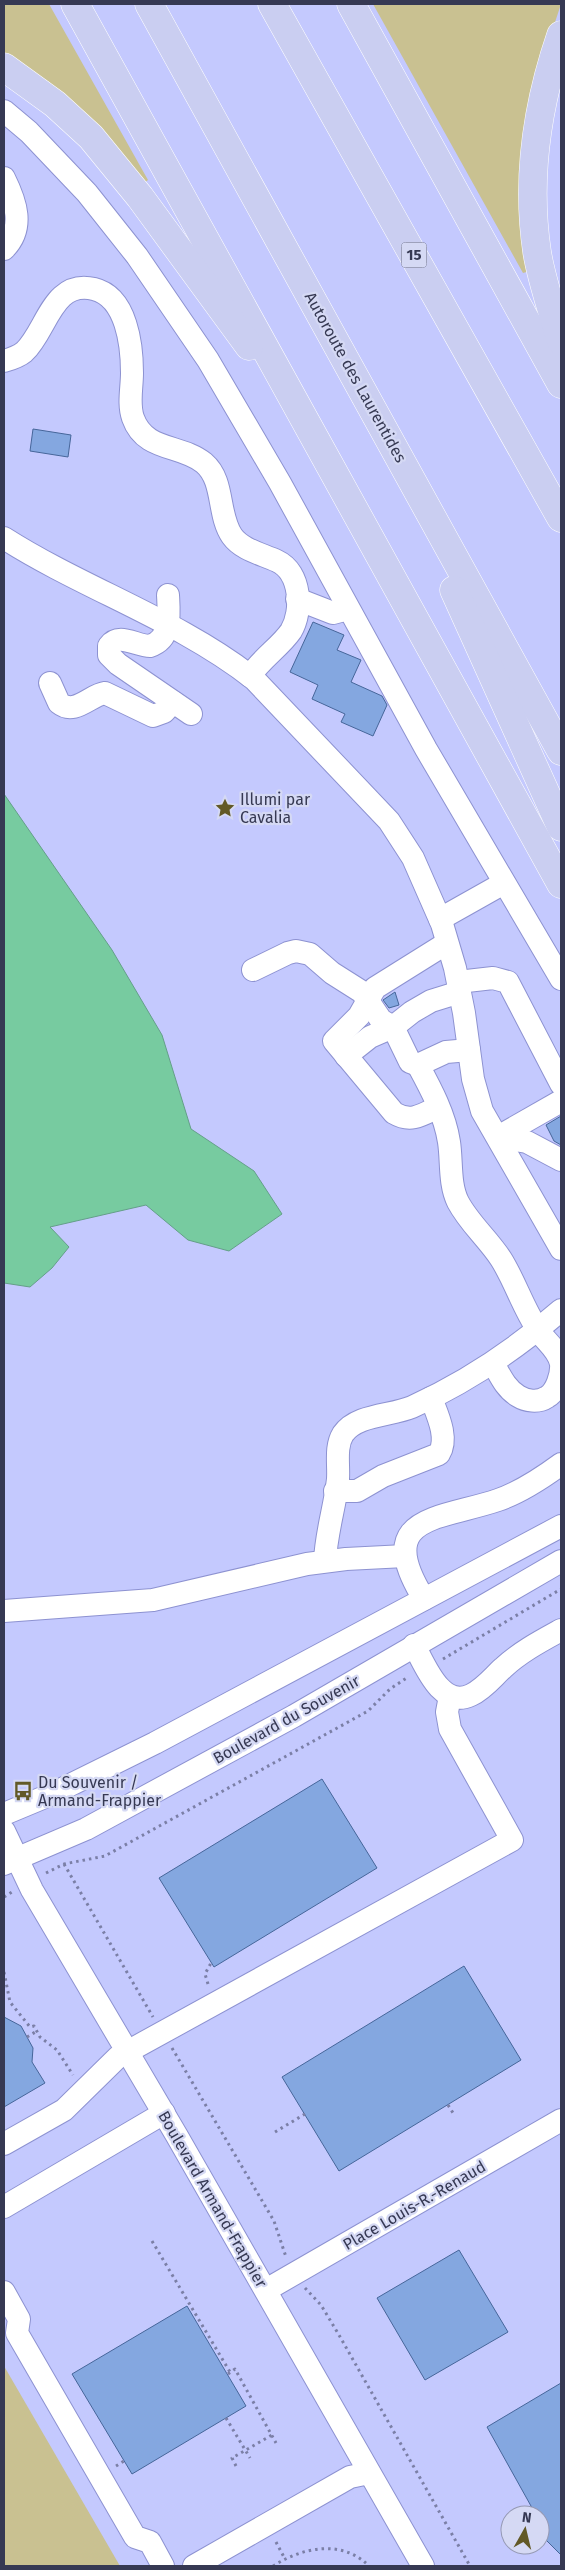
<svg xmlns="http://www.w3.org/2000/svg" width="565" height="2570" viewBox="0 0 565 2570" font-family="'Fira Sans',sans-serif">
<rect width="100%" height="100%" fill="#c4c9fe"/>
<g fill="#c9c191">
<path d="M4 4H49L148 180 143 184 92 120 49 82 4 52Z"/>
<path d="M373 4H561L540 68 530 271 523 273Z"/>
<path d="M4 2366 120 2566H4Z"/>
</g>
<path fill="#77cba0" stroke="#649f89" d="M4 794 112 950 162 1035 191 1129 254 1171 282 1214 229 1251 188 1240 146 1205 50 1227 69 1247 52 1268 30 1287 4 1283Z"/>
<g fill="#84a7e0" stroke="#46669a">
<path d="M33 429 71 435 68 457 30 451Z"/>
<path d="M313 622 344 635 337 650 361 660 351 682 382 696 387 705 373 736 341 722 345 714 312 699 318 685 290 672Z"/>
<path d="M395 992 399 1005 389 1008 383 1000Z"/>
<path d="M561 1116V1145L554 1141 546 1125Z"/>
<path d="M322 1779 377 1868 214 1967 159 1878Z"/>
<path d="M464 1966 521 2060 339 2171 282 2077Z"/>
<path d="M4 2017 21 2026 33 2048 32 2062 45 2083 4 2107Z"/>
<path d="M459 2250 508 2332 425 2380 377 2298Z"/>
<path d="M187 2306 246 2406 132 2474 72 2374Z"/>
<path d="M561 2383V2555L540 2534V2515H536L487 2427Z"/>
</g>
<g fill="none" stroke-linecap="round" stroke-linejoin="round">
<defs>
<g id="minor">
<path d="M4 111 29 132 87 193 137 256 208 360 280 483 426 749 561 979"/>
<path d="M4 178C16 202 25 228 4 249"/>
<path d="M4 361C11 359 18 357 24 352 47 331 52 279 94 289 127 297 132 346 132 373 132 388 128 404 133 418 145 452 181 444 204 463 225 481 217 514 232 536 242 550 262 554 277 561 301 572 303 611 291 631 281 646 261 659 250 676"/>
<path d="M4 538C84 589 179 620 254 679L389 821 413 858 442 924 455 968 464 1013 473 1079 482 1111 561 1249"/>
<path d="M168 595C169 613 172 639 150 646 136 646 119 632 109 646V655L118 664 191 714"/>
<path d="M297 599 333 613 348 609"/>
<path d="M50 683 59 703C75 716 90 695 105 693L153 716 164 712 173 702"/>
<path d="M440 919 504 883"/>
<path d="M253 970 288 953 296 951 310 954 332 973 362 992 381 1020 393 1027 410 1062 418 1065"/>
<path d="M458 982 493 978 508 982 561 1084"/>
<path d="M469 1050 446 1052 418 1065C431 1089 445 1115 449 1142 452 1161 449 1184 458 1202 469 1223 488 1239 501 1259 515 1281 523 1308 538 1330 545 1341 559 1350 561 1364 562 1375 556 1392 547 1397 538 1403 526 1401 518 1396 505 1388 500 1375 493 1363"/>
<path d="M346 1056 370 1037 393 1027 412 1012 431 1001 460 992"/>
<path d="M438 1107C422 1115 411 1123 394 1113L334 1041 359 1016 375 988 447 943"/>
<path d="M498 1137 561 1101"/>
<path d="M498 1137 527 1142 561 1160"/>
<path d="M335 1491H357L383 1476 439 1454C449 1438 437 1414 431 1398"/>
<path d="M325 1561C326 1533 335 1507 338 1479 339 1464 335 1447 343 1434 357 1414 391 1416 412 1407 467 1382 516 1349 561 1310"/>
<path d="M424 1599C372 1515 439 1520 498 1500 521 1492 542 1478 561 1464"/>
<path d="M4 1611 153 1600 307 1564 346 1559 405 1556"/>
<path d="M414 1645C425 1665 441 1709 471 1695 484 1689 493 1677 503 1668 520 1652 541 1641 561 1630"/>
<path d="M4 1814 52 1794 155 1743 561 1526"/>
<path d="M4 1831 32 1890 177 2136 423 2566"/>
<path d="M4 1864 86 1829 294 1716 561 1561"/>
<path d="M4 2144 64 2110 118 2057 127 2052 512 1840 450 1729 447 1712 450 1696"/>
<path d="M4 2207 164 2113"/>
<path d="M266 2290 561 2120"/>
<path d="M4 2292 19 2319 17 2333 135 2537 150 2542 163 2566"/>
<path d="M194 2566 350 2477 369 2473"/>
</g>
<g id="highway">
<path d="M75 4 561 884"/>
<path d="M149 4 561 751"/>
<path d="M272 4 561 518"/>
<path d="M351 4 561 384"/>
<path d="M561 35C537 105 526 178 537 252 542 283 553 312 561 341"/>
<path d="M4 67 55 104 91 137 140 197 249 346"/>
<path d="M454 590 561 827"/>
</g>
</defs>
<use href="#minor" stroke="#8d92d1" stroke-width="24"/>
<use href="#highway" stroke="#fff" stroke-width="29"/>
<g stroke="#7b7fa6" stroke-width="3" stroke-dasharray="2.5 4" stroke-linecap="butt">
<path d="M443 1659 561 1589"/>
<path d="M64 1864 153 2017"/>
<path d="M46 1873 64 1864 105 1856 368 1711 390 1689 408 1677"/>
<path d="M4 1897 12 1892"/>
<path d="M4 1972 10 2002 30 2027 34 2026 40 2037 57 2050 73 2075"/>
<path d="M208 1984 205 1974 211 1963"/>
<path d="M27 2037 37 2031"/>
<path d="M172 2048 274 2221 286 2257"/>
<path d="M448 2105 455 2116"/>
<path d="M275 2132 305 2114"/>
<path d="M152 2241 230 2372"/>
<path d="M305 2288 321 2305 339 2335 470 2566"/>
<path d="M228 2374 235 2369 276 2443"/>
<path d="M226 2418 250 2458"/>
<path d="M116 2466 124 2461"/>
<path d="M236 2466 232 2458 272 2435"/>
<path d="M276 2542 285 2559"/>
<path d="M273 2566C303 2547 342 2539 369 2566"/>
</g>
<use href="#minor" stroke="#fff" stroke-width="22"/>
<use href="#highway" stroke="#cacef1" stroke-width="28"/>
</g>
<defs>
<symbol id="sight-bare" viewBox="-9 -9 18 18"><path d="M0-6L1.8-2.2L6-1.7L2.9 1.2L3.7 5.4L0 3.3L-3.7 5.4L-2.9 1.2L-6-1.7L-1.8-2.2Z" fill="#625926" stroke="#d5d9f4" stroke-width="2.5" paint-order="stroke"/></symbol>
<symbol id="bus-bare" viewBox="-9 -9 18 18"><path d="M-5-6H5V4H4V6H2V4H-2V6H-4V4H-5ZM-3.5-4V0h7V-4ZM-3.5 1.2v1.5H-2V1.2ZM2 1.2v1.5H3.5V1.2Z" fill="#625926" stroke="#d5d9f4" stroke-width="2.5" paint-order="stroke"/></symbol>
</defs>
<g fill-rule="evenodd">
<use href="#sight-bare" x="211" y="794" width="28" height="28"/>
<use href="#bus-bare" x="9" y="1777" width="28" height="28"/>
</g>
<g text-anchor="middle" stroke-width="4.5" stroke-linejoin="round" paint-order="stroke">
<rect fill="#d5d9f4" stroke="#666983" stroke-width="1" x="401.5" y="242.5" width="25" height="25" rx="4"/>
<g font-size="15" font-weight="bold" fill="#363953">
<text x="414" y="260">15</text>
</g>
<g font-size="16" fill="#363953" stroke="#d5d9f4">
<text transform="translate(356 377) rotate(61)" y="6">Autoroute des Laurentides</text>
<text transform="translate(286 1719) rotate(-29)" y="6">Boulevard du Souvenir</text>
<text transform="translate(213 2199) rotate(60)" y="6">Boulevard Armand-Frappier</text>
<text transform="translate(414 2205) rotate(-30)" y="6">Place Louis-R.-Renaud</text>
</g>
<g font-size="16" fill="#363953" stroke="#d5d9f4" text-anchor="start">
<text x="240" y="805">Illumi par<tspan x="240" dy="18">Cavalia</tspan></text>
<text x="38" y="1788">Du Souvenir /<tspan x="38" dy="18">Armand-Frappier</tspan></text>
</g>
</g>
<rect width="565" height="2570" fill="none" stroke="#363953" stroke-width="10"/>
<g transform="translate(525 2530) rotate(8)"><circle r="24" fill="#d5d9f4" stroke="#9599b4"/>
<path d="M0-4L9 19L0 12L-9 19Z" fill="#625926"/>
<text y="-8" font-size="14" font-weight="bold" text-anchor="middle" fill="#363953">N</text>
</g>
</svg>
